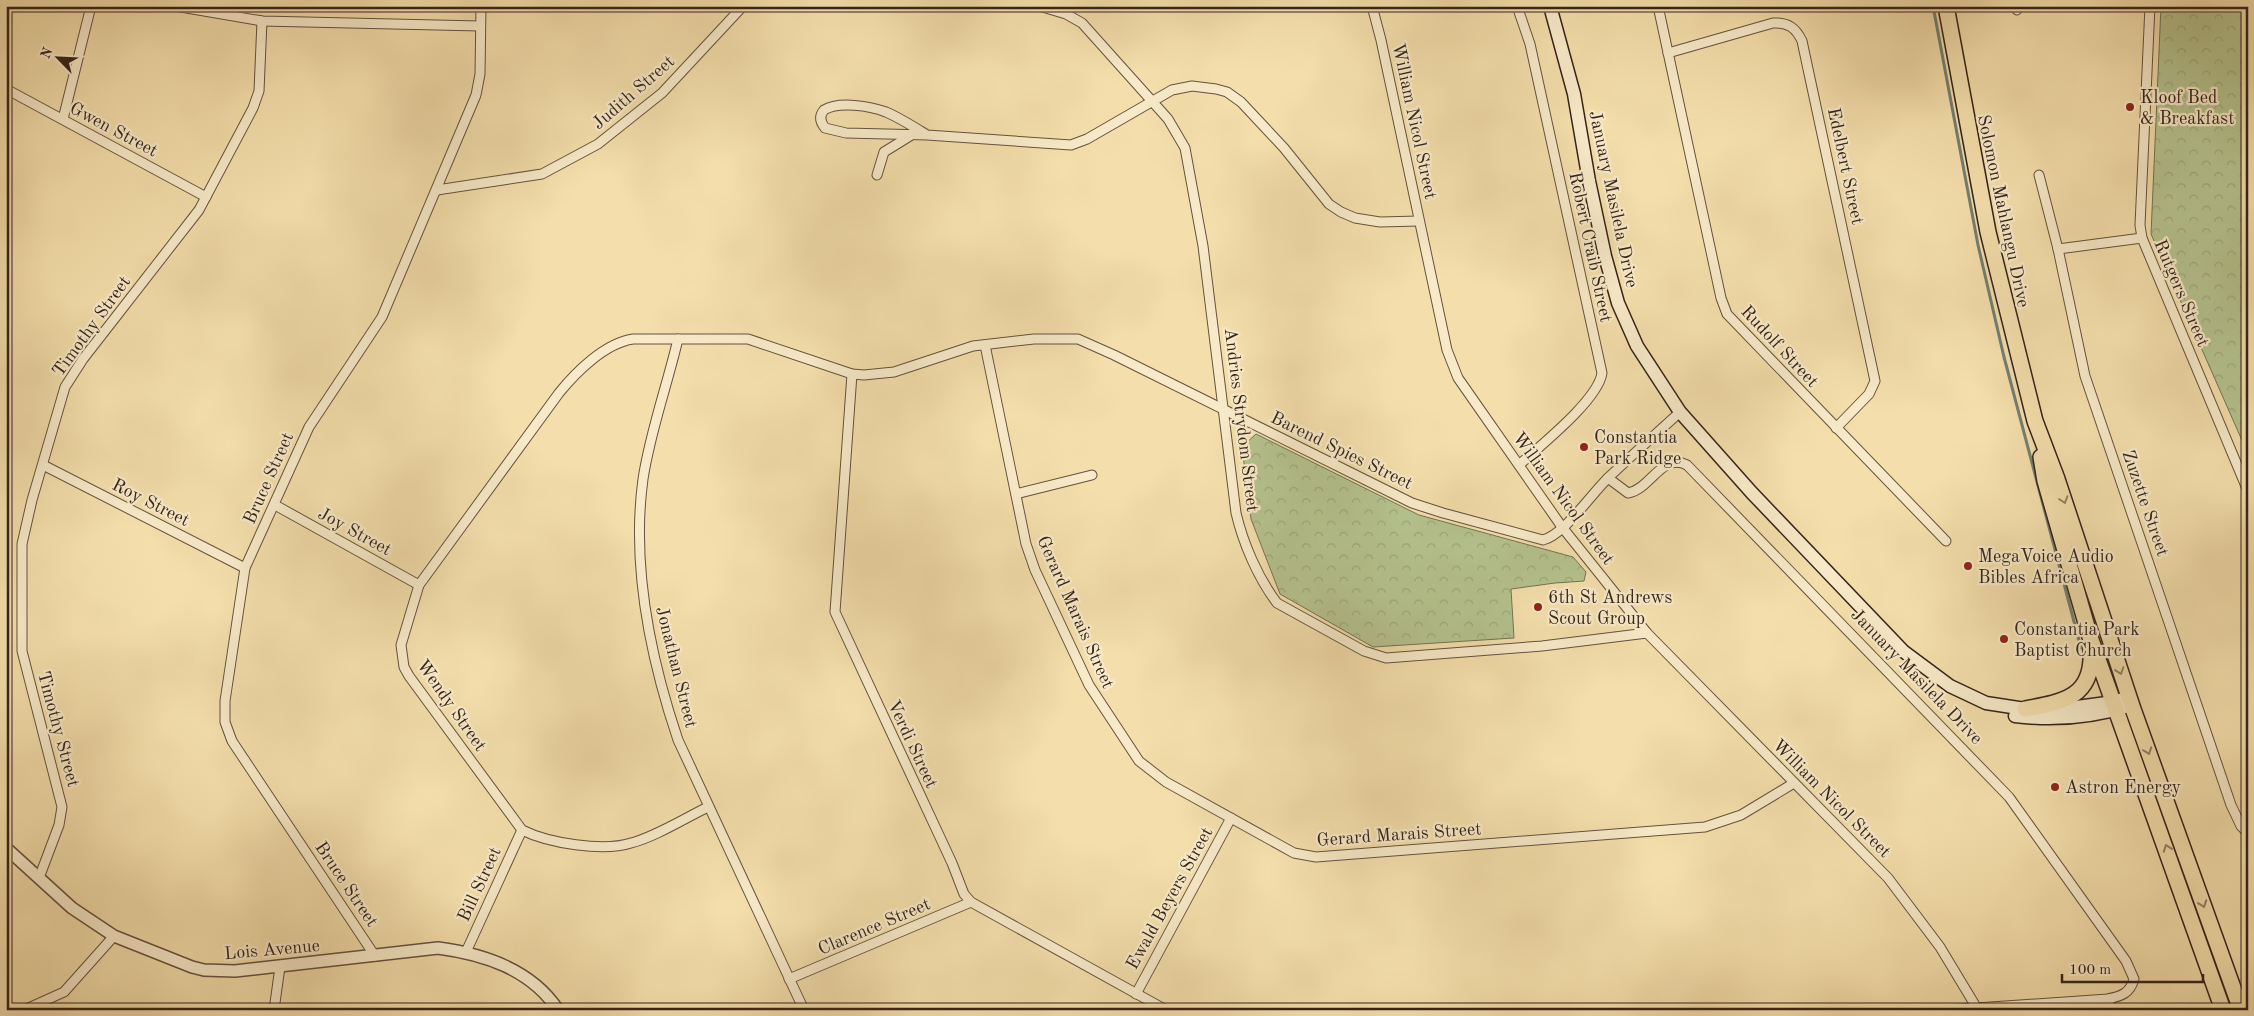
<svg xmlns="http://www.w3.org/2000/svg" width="2254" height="1016" viewBox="0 0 2254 1016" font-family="'Old Standard TT',serif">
<defs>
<pattern id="forest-crowns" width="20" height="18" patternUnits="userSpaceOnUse" patternTransform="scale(1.25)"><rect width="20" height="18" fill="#b5c38e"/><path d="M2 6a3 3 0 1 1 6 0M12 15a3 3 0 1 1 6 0" fill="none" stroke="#9ca77a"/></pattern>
</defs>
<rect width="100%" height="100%" fill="#f4dfac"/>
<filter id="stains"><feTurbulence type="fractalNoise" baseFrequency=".004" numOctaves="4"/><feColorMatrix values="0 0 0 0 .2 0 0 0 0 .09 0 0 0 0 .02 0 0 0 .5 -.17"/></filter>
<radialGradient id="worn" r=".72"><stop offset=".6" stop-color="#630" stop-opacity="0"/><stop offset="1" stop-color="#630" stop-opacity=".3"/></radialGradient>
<g fill="url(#forest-crowns)" stroke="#747354">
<path d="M2161 6H2248V454L2151 234Z"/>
<path d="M1256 434 1419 515 1573 557 1586 572 1584 581 1555 583 1511 589 1514 638 1373 647 1280 594 1251 519 1242 447Z"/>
</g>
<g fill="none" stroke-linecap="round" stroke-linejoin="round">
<path stroke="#727f73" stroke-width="3" d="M1933 6 1978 245 2004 357 2081 648"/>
<defs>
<g id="minor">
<path d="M175 6 262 21 480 26"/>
<path d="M1039 6 1066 14 1082 23 1168 119 1185 148 1203 246 1236 513C1243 543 1258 578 1277 603L1364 651 1386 658 1542 646 1647 633"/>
<path d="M1372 6 1381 40 1447 350 1458 378 1562 527 1647 633 1888 878 1940 947 1978 1010"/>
<path d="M1517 6 1530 44 1602 373C1598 400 1541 445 1519 465"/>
<path d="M1658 6 1721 298 1727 314 1946 541"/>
<path d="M2016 6 2017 10"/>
<path d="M2150 6 2140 225 2142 238 2248 491"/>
<path d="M1668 53 1773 23C1788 22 1796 28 1802 41L1875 381 1869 394 1836 428"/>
<path d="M6 89 206 197"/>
<path d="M63 119 91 6"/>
<path d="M927 135C914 127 900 118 886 112 870 106 839 101 824 110 819 116 820 122 825 128L846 133 927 135 1071 145 1087 139 1172 90 1192 86 1216 89 1227 92 1241 102 1284 148 1329 204 1341 212 1355 218 1380 222 1419 221"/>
<path d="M877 175 884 152 910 136"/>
<path d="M2039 175 2058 249 2085 376 2231 805 2241 826 2248 833"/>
<path d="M437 190 542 174 598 144 662 93 743 6"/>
<path d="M2058 249 2142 238"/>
<path d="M678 339C667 386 650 432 643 479 631 567 650 657 678 740L804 1010"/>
<path d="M985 345 1026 544 1035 570 1089 685 1139 761 1166 782 1294 853 1316 857 1705 827 1741 815 1794 783"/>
<path d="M852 374 835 612 952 863 964 894 971 902 1166 1010"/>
<path d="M43 465 245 568"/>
<path d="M1608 478 1628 493C1651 489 1662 452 1687 465L2009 797 2126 961 2134 979C2130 993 2122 996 2108 999L1947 1010"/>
<path d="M1016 494 1092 475"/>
<path d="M275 505 419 585"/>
<path d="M708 807C685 818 655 837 631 843 603 852 548 843 522 830L409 676 404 667 401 645 419 585 559 393C576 372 605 343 633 339H748L852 374 864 375 894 372 973 346 1034 339H1078L1114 355 1412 503 1443 513 1543 540C1564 535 1592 493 1609 477 1632 455 1656 434 1680 412"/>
<path d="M39 878 59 825 62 807 22 651V544L32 500 65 387 83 359 199 210 253 108 259 91 262 21"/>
<path d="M466 952 522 830"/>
<path d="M375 956 232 741 225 722V701L245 568 309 427 382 317 476 95 480 74 481 6"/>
<path d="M789 979 971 902"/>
<path d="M1136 994 1231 818"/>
<path d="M2108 999 2111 1010"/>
<path d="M24 1010 64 992 114 936"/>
<path d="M274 1010 280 967"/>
</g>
<path id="tertiary" d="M6 848 72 908 114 936 192 967 204 970 235 971 438 948C484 954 531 969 558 1010"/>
<g id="secondary">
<path d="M1550 6 1574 94 1589 181 1605 256 1618 303 1637 346 1680 412 1752 493 1903 651 1950 686 1986 703 2025 709 2077 707 2114 702 2129 697"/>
<path d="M2015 716C2055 721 2094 717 2132 705"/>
</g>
<g id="primary">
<path d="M1946 6 1988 232 2035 421 2057 479 2133 709 2241 1010"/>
<path d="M2041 457 2045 481 2090 637 2223 1010"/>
<path d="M2025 709C2064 702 2094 697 2091 649"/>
</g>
</defs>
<use href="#minor" stroke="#64523e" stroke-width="11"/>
<use href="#tertiary" stroke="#64523e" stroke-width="14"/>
<use href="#secondary" stroke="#34231a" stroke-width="15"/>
<use href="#primary" stroke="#34231a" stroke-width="18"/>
<use href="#minor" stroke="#f8eac9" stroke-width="9"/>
<use href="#tertiary" stroke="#f8eac9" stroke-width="11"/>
<use href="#secondary" stroke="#f8eac9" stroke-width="12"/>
<use href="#primary" stroke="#f4dfac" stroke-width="15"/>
</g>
<defs><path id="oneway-chevron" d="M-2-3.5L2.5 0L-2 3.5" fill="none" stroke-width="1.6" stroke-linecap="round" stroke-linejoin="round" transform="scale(1.25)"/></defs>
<g stroke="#948163">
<use href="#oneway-chevron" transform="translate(2064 500) rotate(72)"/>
<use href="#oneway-chevron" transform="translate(2120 671) rotate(71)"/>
<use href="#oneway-chevron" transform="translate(2148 751) rotate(70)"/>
<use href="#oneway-chevron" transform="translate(2167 848) rotate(-110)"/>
<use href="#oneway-chevron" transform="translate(2203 904) rotate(70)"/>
</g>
<g fill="#8f2418" stroke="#f8eac9" stroke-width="2">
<circle cx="2130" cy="107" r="5"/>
<circle cx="1584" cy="447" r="5"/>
<circle cx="1968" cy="566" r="5"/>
<circle cx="1538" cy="607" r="5"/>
<circle cx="2004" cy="639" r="5"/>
<circle cx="2055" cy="787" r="5"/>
</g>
<g text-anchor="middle" stroke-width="4.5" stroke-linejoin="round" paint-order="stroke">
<g font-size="18" fill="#34231a" stroke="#f8eac9">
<text transform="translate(633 92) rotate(-41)" y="6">Judith Street</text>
<text transform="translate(1415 121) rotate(78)" y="6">William Nicol Street</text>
<text transform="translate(114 129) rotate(28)" y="6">Gwen Street</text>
<text transform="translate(1846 166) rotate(78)" y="6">Edelbert Street</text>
<text transform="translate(1614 199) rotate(78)" y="6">January Masilela Drive</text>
<text transform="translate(2004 211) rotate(78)" y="6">Solomon Mahlangu Drive</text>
<text transform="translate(1591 247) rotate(78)" y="6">Robert Craib Street</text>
<text transform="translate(2182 293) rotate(67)" y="6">Rutgers Street</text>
<text transform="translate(91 326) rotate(-54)" y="6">Timothy Street</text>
<text transform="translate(1780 346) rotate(47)" y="6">Rudolf Street</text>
<text transform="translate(1242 420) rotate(83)" y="6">Andries Strydom Street</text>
<text transform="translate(1342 450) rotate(26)" y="6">Barend Spies Street</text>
<text transform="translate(268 478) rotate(-66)" y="6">Bruce Street</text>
<text transform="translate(1564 498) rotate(54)" y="6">William Nicol Street</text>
<text transform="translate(151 502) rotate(27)" y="6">Roy Street</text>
<text transform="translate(2146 503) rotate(71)" y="6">Zuzette Street</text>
<text transform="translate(355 531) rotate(29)" y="6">Joy Street</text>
<text transform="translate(1076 612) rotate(66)" y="6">Gerard Marais Street</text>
<text transform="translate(677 667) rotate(76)" y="6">Jonathan Street</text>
<text transform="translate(1917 676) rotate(46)" y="6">January Masilela Drive</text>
<text transform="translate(452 705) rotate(55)" y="6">Wendy Street</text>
<text transform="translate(59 729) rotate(75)" y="6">Timothy Street</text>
<text transform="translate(913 744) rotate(65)" y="6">Verdi Street</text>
<text transform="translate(1832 798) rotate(45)" y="6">William Nicol Street</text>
<text transform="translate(1399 834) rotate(-4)" y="6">Gerard Marais Street</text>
<text transform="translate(347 884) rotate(56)" y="6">Bruce Street</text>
<text transform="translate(479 884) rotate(-65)" y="6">Bill Street</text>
<text transform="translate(1169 898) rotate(-61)" y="6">Ewald Beyers Street</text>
<text transform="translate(874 926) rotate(-23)" y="6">Clarence Street</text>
<text transform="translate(272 949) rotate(-5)" y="6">Lois Avenue</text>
</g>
<g font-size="18" fill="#34231a" stroke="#f8eac9" text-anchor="start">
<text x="2140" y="103">Kloof Bed<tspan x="2140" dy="21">&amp; Breakfast</tspan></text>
<text x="1594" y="443">Constantia<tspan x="1594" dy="21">Park Ridge</tspan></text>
<text x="1978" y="562">MegaVoice Audio<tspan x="1978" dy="21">Bibles Africa</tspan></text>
<text x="1548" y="603">6th St Andrews<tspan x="1548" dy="21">Scout Group</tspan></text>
<text x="2014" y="635">Constantia Park<tspan x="2014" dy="21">Baptist Church</tspan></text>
<text x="2065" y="793">Astron Energy</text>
</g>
</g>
<rect width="2254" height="1016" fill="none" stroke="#f4dfac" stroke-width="25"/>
<rect x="8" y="8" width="2239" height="1001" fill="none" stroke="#34231a" stroke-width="2.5"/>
<rect x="12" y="12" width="2229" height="991" fill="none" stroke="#34231a"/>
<g transform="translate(58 58) rotate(294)" stroke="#f8eac9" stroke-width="4" paint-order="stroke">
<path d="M0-4L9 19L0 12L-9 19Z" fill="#34231a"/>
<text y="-8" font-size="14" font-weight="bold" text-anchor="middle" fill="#34231a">N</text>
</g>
<path d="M2062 974v8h141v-8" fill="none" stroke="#34231a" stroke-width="2.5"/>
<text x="2069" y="974" font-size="15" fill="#34231a" stroke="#f8eac9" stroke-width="4" paint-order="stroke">100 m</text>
<rect width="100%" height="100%" filter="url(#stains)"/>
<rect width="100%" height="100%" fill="url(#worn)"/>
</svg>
